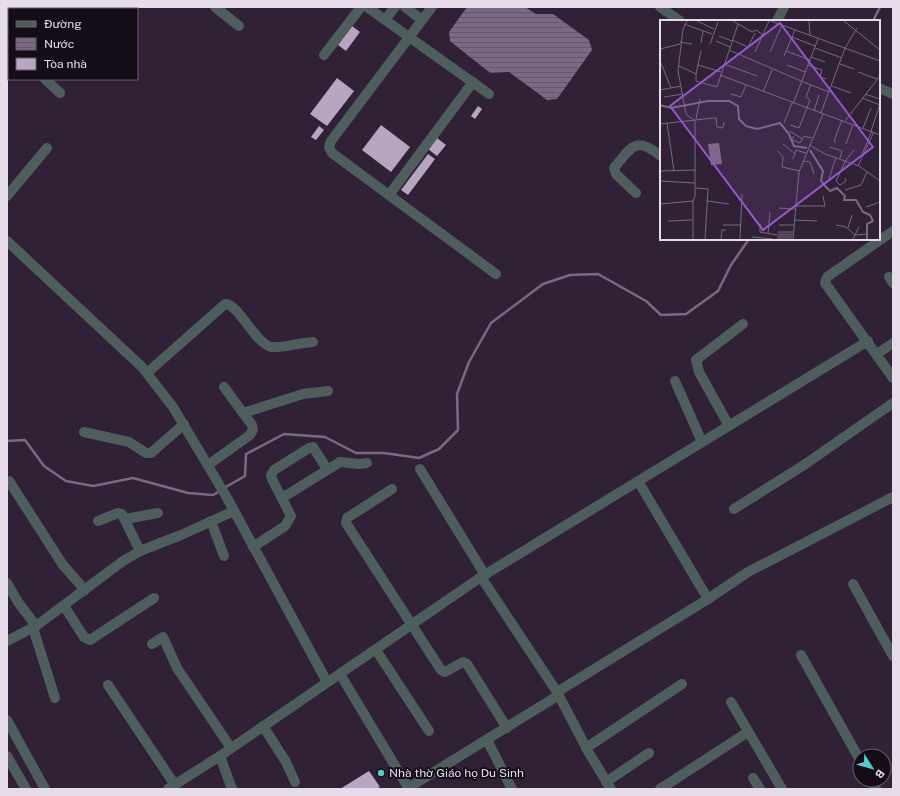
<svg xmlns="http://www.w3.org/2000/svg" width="900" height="796" viewBox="0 0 900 796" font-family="'Public Sans',sans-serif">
<defs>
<pattern id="water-rules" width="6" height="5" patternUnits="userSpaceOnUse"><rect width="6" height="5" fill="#7b6983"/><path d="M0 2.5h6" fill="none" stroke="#635768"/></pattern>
</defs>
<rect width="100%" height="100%" fill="#302136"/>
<path fill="url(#water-rules)" d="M467 7H525L536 14H553L589 40 592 50 557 99 547 100 509 72 491 73 485 69 450 41 449 32Z"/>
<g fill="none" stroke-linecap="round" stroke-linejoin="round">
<g stroke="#7b6983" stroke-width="2.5">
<path d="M873 21 880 7"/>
<path d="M7 441 25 440 44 466 66 481 93 486 133 478 188 493 213 495 220 491"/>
<path d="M224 488 245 476 246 454 284 434 325 437 356 453H384L419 458 439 449 458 430 457 394 469 362 491 323 543 284 570 275 598 274 646 301 661 315 686 314 718 291 731 265 749 239"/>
</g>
</g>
<g fill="#b8a5c0">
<path d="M352 26 360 32 346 51 338 45Z"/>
<path d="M337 78 354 91 327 126 310 114Z"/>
<path d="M478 106 482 109 475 119 471 116Z"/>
<path d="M381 125 410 147 391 172 362 150Z"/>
<path d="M319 126 324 130 316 140 311 137Z"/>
<path d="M437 138 446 145 437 156 428 149Z"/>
<path d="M428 154 435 159 408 195 401 190Z"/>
<path d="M369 771 380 787 376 789H340Z"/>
</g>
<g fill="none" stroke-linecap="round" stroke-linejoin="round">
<g stroke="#4e5e5d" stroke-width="10">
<path d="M215 7 239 26"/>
<path d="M367 7 489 94"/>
<path d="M405 7 422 20"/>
<path d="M432 7 331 141 329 147 332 153 496 274"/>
<path d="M660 7 680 21"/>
<path d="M385 20 395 7"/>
<path d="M777 21 784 7"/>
<path d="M7 44 9 46"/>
<path d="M324 55 361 7"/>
<path d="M45 79 60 93"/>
<path d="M879 88 893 94"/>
<path d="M636 193 616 174 614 168C632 146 636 136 661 156"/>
<path d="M389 195 473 82"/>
<path d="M7 196 47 148"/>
<path d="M893 231 827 277 825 283 893 378"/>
<path d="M7 241 142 367 173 407 226 496 327 682"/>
<path d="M889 277 893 283"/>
<path d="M877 354 893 343"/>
<path d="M147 373 225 304C239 304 253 341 271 347 278 349 303 342 313 342"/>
<path d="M675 381 702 442"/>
<path d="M243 413 303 394 328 391"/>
<path d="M729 426 699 372 696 360 743 324"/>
<path d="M84 432 129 442 146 453H151L184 424"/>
<path d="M208 465 250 435 253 430 252 425 224 387"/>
<path d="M420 469 485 575"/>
<path d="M9 481 63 565 85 590"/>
<path d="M638 481 708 599"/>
<path d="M392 489 347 518 346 523 441 670 445 672 463 662 467 664 507 728"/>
<path d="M282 498 340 462 359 464 367 463"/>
<path d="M734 509 804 465 893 403"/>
<path d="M125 519 158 513"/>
<path d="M98 521 118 513 122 514 140 551"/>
<path d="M211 521 224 556"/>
<path d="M253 547 285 526 291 516 272 479 271 475 274 470 309 448 313 447 327 469"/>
<path d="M481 577 557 692 589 753 611 789"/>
<path d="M7 583 18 602 36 626"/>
<path d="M853 584 893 656"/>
<path d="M64 606 84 637 90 640 154 598"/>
<path d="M33 628 55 698"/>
<path d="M7 641 36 626 123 561 140 551 181 535 234 511"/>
<path d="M152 644 163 637 177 668 231 748"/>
<path d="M376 650 429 731"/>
<path d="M801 655 860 760"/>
<path d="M340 674 409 789"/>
<path d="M108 685 175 785"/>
<path d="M557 692 708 599 748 572 893 497"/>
<path d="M731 702 782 789"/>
<path d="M7 720 45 789"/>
<path d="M263 726 286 762 295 782"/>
<path d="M487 740 512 789"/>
<path d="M586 748 682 684"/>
<path d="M7 756 26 789"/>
<path d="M220 756 232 789"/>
<path d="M753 778 760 789"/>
<path d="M871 780 876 789"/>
<path d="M606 782 649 753"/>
<path d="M408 788 559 695"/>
<path d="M168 789 220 756 481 577 868 341"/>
<path d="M660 789 748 732"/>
</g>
</g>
<circle fill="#53cdca" stroke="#140d17" stroke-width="1.5" cx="381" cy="773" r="4"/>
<g text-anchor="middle" stroke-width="4" stroke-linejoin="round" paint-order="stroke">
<g font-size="12" fill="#e5dbe9" stroke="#140d17" text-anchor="start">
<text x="389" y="777">Nhà thờ Giáo họ Du Sinh</text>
</g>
</g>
<g transform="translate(660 20)">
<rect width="220" height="220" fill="#302136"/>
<path d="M118 211H133L132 219H117Z" fill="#54445b"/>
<path d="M59 123 62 144 51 145 48 124Z" fill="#7b6983"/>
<path fill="none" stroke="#7b6983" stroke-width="2" d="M0 85 11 88 48 81H69L78 86 79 99 86 106 97 109 120 103 129 114 134 126 147 128M150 130 163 151 161 161 166 167 170 171 177 168 185 176 184 180H196L203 192 210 195 213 201 207 204V219"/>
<path fill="none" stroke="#786b7e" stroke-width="1" d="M37 1 54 9M73 1 92 12 96 10 103 15M111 1 220 41M149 1 150 15M184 1 220 30M24 4 52 14M135 10 132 17 155 26M59 16 72 21M72 20 88 27 95 13M56 21 70 27M20 22 32 24M41 23 43 11M50 24 58 2M155 28 182 38M0 29 20 24M69 30 141 61M126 31 150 40M95 32 109 1M110 32 122 5M124 36 132 17M151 37 165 42M1 43 11 68M64 44 97 56M180 44 194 49M38 45 41 31M127 45 145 52M148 45 162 50 160 57 166 59M19 46 36 54 38 45 61 52M198 52 217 59M36 54V61L57 67 78 4M60 55 220 115M141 61 169 72M172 66 191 73M0 70 21 66M103 72 112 50M71 74 81 77 86 65M205 74 220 79M4 77 23 74M202 78 220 85M133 84 158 19M154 91 159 75M161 93 185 28 197 8M36 99 40 79M185 101 220 56M7 103 14 151M124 103 132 83M0 104 53 98H56L57 107 63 108 64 102M130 105 139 108 150 80 146 77 151 64M203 108 211 88M129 111 143 119M211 111 220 84M134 116 132 120 140 123 144 116 152 118M176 122 174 121 182 100M123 124 135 134M186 124 193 104M149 125 165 134 199 146 220 161M170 127 182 131 180 138M118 131 123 137 122 147 140 151M202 134 212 111M133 139 136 130 146 133M186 140 194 130M143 141 150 142 154 154M198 146 214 112M0 151 36 150M185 158 186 161 180 165 176 161 186 140M169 159 176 137M0 161 35 163M36 168 48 169 45 219M185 170 201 165 207 152M33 181V219M47 181 69 184M0 184 33 181 35 176V101L26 94 18 51 23 9 27 1M136 186H165L163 176M206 187 220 182M119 188 135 189M134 200 157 201M8 201 32 200M100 204V212L117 215M63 205H81M119 205H134M176 205 186 207 195 215 207 214M188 208 192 195M108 214 110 192M92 217 113 219M61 219 62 210H66M80 219 82 174M133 219 139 152 163 94M193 219 199 207"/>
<path fill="#9658ca" fill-opacity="0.15" stroke="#9658ca" stroke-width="2" d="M120 3 213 127 103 210 10 86Z"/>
<rect width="220" height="220" fill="none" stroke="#e5dbe9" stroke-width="2"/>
</g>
<rect width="900" height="796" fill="none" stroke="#e5dbe9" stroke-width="16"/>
<rect x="8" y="8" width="130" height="72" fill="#140d17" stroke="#685f6b"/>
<rect x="16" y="21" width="20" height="6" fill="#4e5e5d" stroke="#685f6b"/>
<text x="44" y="28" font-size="12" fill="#e5dbe9">Đường</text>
<rect x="16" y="38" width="20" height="12" fill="url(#water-rules)" stroke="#685f6b"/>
<text x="44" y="48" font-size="12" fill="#e5dbe9">Nước</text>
<rect x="16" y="58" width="20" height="12" fill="#b8a5c0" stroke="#685f6b"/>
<text x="44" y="68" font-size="12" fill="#e5dbe9">Tòa nhà</text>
<g transform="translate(872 768) rotate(127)"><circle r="19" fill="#140d17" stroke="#685f6b"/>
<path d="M0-3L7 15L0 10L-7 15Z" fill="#53cdca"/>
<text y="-6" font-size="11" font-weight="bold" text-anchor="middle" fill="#e5dbe9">B</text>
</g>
</svg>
